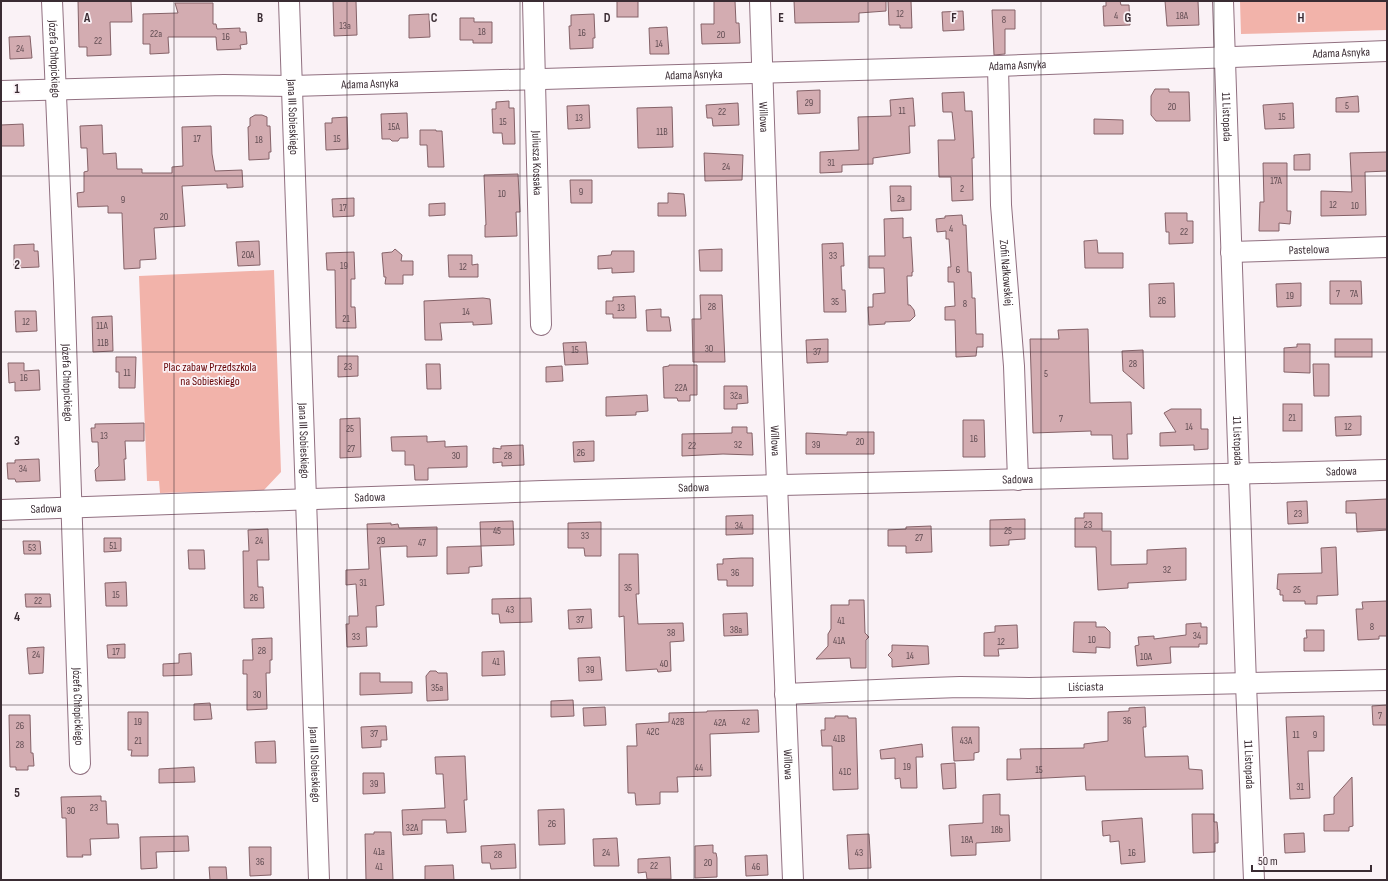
<svg xmlns="http://www.w3.org/2000/svg" width="1388" height="881" viewBox="0 0 1388 881" font-family="'Sofia Sans Condensed',sans-serif">
<rect width="100%" height="100%" fill="#faf2f6"/>
<g fill="#f2b3aa">
<path d="M1240 1H1387V30L1241 34Z"/>
<path d="M274 270 281 472 264 490 160 493 159 481H147L139 276Z"/>
</g>
<g fill="#d3acb1" stroke="#856268">
<path d="M78 1H131L132 22H110L111 55 87 56V47H79Z"/>
<path d="M333 1H356L357 35 334 36Z"/>
<rect x="617" y="1" width="21" height="16"/>
<path d="M714 1H735L736 23H739L740 43 702 44 701 24H714Z"/>
<path d="M794 1H886V11L859 13V22L795 23Z"/>
<path d="M888 1H911L912 28H900V25H889Z"/>
<path d="M1106 1H1120L1121 5H1129L1130 25 1104 26 1103 6H1106Z"/>
<path d="M1165 1H1198L1199 25 1167 26Z"/>
<path d="M175 3H213V24H216L217 29 240 28V32H246L247 44 240 45 241 49 217 50 216 37H168L169 53 150 54V44H143V14L178 13Z"/>
<path d="M992 10H1015V29H1005V54L994 55Z"/>
<path d="M963 11 964 30 943 31 942 12Z"/>
<path d="M429 14 430 37 409 38V15Z"/>
<path d="M594 14 595 38H593V48L570 49 569 26H571V15Z"/>
<path d="M460 18H474V22H492V43H473V40H460Z"/>
<path d="M667 27 669 54H650L649 28Z"/>
<path d="M30 36 32 58 10 59 9 37Z"/>
<path d="M1155 89H1169V92H1189L1190 121H1156L1151 115V96Z"/>
<path d="M820 90V113L798 114 797 91Z"/>
<path d="M964 92 965 111H972L974 158H972L973 200 952 201 951 177H939L938 140H955L952 112H943L942 93Z"/>
<path d="M1358 96 1359 112H1336V98Z"/>
<path d="M913 98 915 126H909L910 153 873 158V164L842 165V172L820 173V152L859 150 858 117 891 116 890 100Z"/>
<path d="M509 101V108H514L515 144H503L502 133H493L492 109H496V102Z"/>
<path d="M738 103 739 125 713 126 712 118H707L706 105Z"/>
<path d="M1293 103 1294 128 1265 129 1263 105Z"/>
<path d="M589 105 590 128 568 129 567 106Z"/>
<path d="M672 107 673 147 638 148 637 108Z"/>
<path d="M407 113 408 138H400L398 141H392L390 139H382L381 114Z"/>
<path d="M255 115H262L267 117V126H270L271 152H269V159L249 160 248 127 250 126V118Z"/>
<path d="M347 117 348 149 326 150 325 123H332V118Z"/>
<path d="M1094 119 1123 120V134H1094Z"/>
<path d="M23 124 24 146H1V125Z"/>
<path d="M102 125 103 154 116 153 117 169H142V173H172V167L183 166 182 127 211 126 212 154 215 171 242 170 243 187 227 188V184L182 186 185 226 154 228 156 259 140 260V268L124 269 122 213H108V206L78 207 77 193 84 192V172L88 171 87 148H81L80 126Z"/>
<path d="M420 130H436V131H442L444 167H428L427 145H420Z"/>
<path d="M1387 152V171L1365 172 1366 215 1321 216V191L1352 192 1350 153Z"/>
<path d="M704 153 743 155 742 180 705 181Z"/>
<path d="M1310 154V170H1294V155Z"/>
<path d="M1263 163H1287V211H1291L1290 224 1279 223V231H1259L1260 202H1264Z"/>
<path d="M518 174 520 212H516L517 236 485 237V225H486L484 175Z"/>
<path d="M570 180H592V203H571Z"/>
<path d="M890 186H911V210L891 211Z"/>
<path d="M668 193 684 194 686 216H658V203H668Z"/>
<path d="M354 198V216L333 217 332 199Z"/>
<path d="M445 203V215L429 216V204Z"/>
<path d="M1165 213H1187V221H1193V243L1169 244V232H1166Z"/>
<path d="M962 215 963 225H966L968 272H971L972 291V298H975L976 334H983V347H977L976 356 956 357 955 320H945V307L955 306 954 282H948V267H951L949 239H946V231L937 232 936 219 945 218V216Z"/>
<path d="M903 218V238L911 237 913 272H912V276H907L908 305H910L914 310 915 316 910 321 885 322V324L869 325 868 307H873V294L885 293 884 268H869V256H885L884 219Z"/>
<path d="M1097 240 1098 253H1123V268H1085L1084 241Z"/>
<path d="M259 241 260 265 238 266 236 242Z"/>
<path d="M843 243 844 266H841L842 290H845L846 312H824L822 244Z"/>
<path d="M34 244V251H38L39 267 14 268V245Z"/>
<path d="M395 249 402 255 401 261H413V275H403V284H385L386 277H384L382 253 392 252Z"/>
<path d="M722 249V271H700L699 250Z"/>
<path d="M612 251H634V272L612 273V268L598 269V256L611 255Z"/>
<path d="M354 252 355 279H351V307H355L356 328H336L335 270H327L326 253Z"/>
<path d="M448 255H472V265L478 264V277H449Z"/>
<path d="M1330 281H1361L1362 304H1330Z"/>
<path d="M1174 283 1175 317H1150L1149 284Z"/>
<path d="M1301 283V306L1277 307 1276 284Z"/>
<path d="M700 295H722L725 362H693L692 319H701Z"/>
<path d="M635 296 636 318H613V314H606V301H613V297Z"/>
<path d="M483 298 490 299 492 324 473 325V322L440 323 442 340H425L424 301Z"/>
<path d="M661 309V317H669L671 331H647L646 310Z"/>
<path d="M15 311H36L37 331 16 332Z"/>
<path d="M112 316 113 351 93 352 92 317Z"/>
<path d="M1088 329 1090 403 1131 402 1132 434H1127L1128 459H1113L1112 435H1091V431L1033 433 1030 339H1059L1058 330Z"/>
<path d="M828 339V362L807 363 806 340Z"/>
<rect x="1335" y="339" width="37" height="18"/>
<path d="M586 342 588 364 565 365 563 343Z"/>
<path d="M1297 344H1310V373L1284 372V348L1297 347Z"/>
<path d="M1143 350 1144 389 1123 371 1122 351Z"/>
<path d="M338 356H358V376L338 377Z"/>
<path d="M116 357H136L135 388H119V372H116Z"/>
<path d="M8 363H24V371L39 370 40 390 15 391V382L9 383Z"/>
<path d="M426 364H440L441 389H427Z"/>
<path d="M1313 364H1329V396H1314Z"/>
<path d="M669 365H697V395H690V401H678L677 398H664L663 367 669 366Z"/>
<path d="M562 366 563 381 546 382V367Z"/>
<path d="M724 386H747L748 403 737 404V409H724Z"/>
<path d="M647 395 648 411 636 412V415L606 416V397Z"/>
<rect x="1283" y="404" width="19" height="27"/>
<path d="M1171 409H1201V429H1208V449L1194 450V445L1160 446V433L1176 432 1164 413Z"/>
<path d="M1361 416V435L1336 436 1335 417Z"/>
<path d="M360 418 361 457 340 458V419Z"/>
<path d="M963 420H984L985 457H963Z"/>
<path d="M144 423V441H125L126 459H124L125 480 96 481 95 470 99 466 98 442H92L91 428H95V424Z"/>
<path d="M732 427H747V433H752L753 455 723 454 682 456V434L732 433Z"/>
<path d="M847 432H874V454H806V433L847 435Z"/>
<path d="M427 436V442L445 441V447L467 446V467L428 468V480H415L414 465H405V451H392L391 437Z"/>
<path d="M594 441V461L574 462 573 442Z"/>
<path d="M523 445 524 465 502 466V462L493 463V448L501 449V446Z"/>
<path d="M39 459 40 481 16 482 15 479H8L7 463H15V460Z"/>
<path d="M1387 499V530L1357 532 1356 513H1346V501Z"/>
<path d="M1307 501 1308 523 1288 524 1287 502Z"/>
<path d="M1084 513H1102V531H1111V565L1147 564V550L1186 548V580L1128 583V588L1098 590 1096 547H1075V518H1084Z"/>
<path d="M753 515V534L726 535V516Z"/>
<path d="M1025 519V539L1009 540V545L990 546V520Z"/>
<path d="M513 521 514 545 481 546 482 566 469 567V573L447 574V547L481 546 480 522Z"/>
<path d="M601 522V556H585L584 548H568V523Z"/>
<path d="M391 523V525L398 524 399 528 437 527V556L407 557V546L380 547 384 605 376 606 377 627H366L367 646 347 647 346 624H349V616H358L356 584 346 585V570L369 569 367 524Z"/>
<path d="M931 526 932 552 906 553V546H888V530L906 529V527Z"/>
<path d="M268 529 269 560H257L258 587H263L264 608H244L243 551H249L248 530Z"/>
<path d="M104 538H121V551L104 552Z"/>
<path d="M23 541H40L41 554H24Z"/>
<path d="M1336 547 1338 595 1317 596V604H1305V601H1283V595H1280V590L1277 589 1278 574 1322 573 1321 548Z"/>
<path d="M188 550H204L205 569H189Z"/>
<path d="M619 554H638L639 594H636L638 624 683 623 684 641 670 642 671 671 658 672 657 669 626 671 624 616 619 617Z"/>
<path d="M741 558H753V586H727V580H718L717 564H723V559Z"/>
<path d="M126 582 127 606H106L105 583Z"/>
<path d="M25 594H50L51 607H26Z"/>
<path d="M531 598 532 622 500 623 499 614H492V599Z"/>
<path d="M849 600H864L865 633 869 637 866 640V668H851L850 658 816 659 828 646V634L831 629V605H849Z"/>
<path d="M1387 601V636H1379V639L1358 640 1356 609H1363L1362 602Z"/>
<path d="M591 609 592 628 569 629 568 610Z"/>
<path d="M747 613 748 635 724 636 723 614Z"/>
<path d="M1074 622H1096V627H1105L1110 632V648L1096 647V653L1073 652Z"/>
<path d="M1201 623V627H1207V644H1199V647H1170L1171 663 1137 666 1135 646 1139 645 1138 637 1154 636V639L1186 635V624Z"/>
<path d="M1017 625 1018 648 998 649 999 656H984V633L995 632V626Z"/>
<path d="M1306 630H1324V651H1304V638H1307Z"/>
<path d="M272 638V660H270V673H266L267 709 247 710V674H243V660H253L252 639Z"/>
<path d="M125 644V658H108L107 645Z"/>
<path d="M892 645 928 646 929 664 892 667V659L888 655 892 651Z"/>
<path d="M44 647 43 673 29 674 27 648Z"/>
<path d="M504 651 505 675 482 676V652Z"/>
<path d="M191 653 192 675 163 676V664L179 663V654Z"/>
<path d="M600 657 602 680 579 681 578 658Z"/>
<path d="M430 671H436L438 673H447L448 700 427 701 426 676Z"/>
<path d="M360 673H380V682H412V693L360 695Z"/>
<path d="M573 700 574 716 551 717V701Z"/>
<path d="M210 703 212 719 194 720V704Z"/>
<path d="M1387 705V725H1373L1372 706Z"/>
<path d="M605 707 606 725 584 726 583 708Z"/>
<path d="M1145 707 1146 727H1143L1145 757 1188 756 1189 769 1202 770 1203 789 1086 790 1085 776 1007 780V759H1021L1020 749 1084 748V744L1108 741V712L1129 711V708Z"/>
<path d="M758 710 759 732 710 734 711 776 677 777 678 792H660V804L636 805 635 793H628L627 746H637L636 724 669 722V713L707 712V711Z"/>
<path d="M128 712H148V756H131L132 750H128Z"/>
<path d="M9 715H30L31 753H33L34 766H28V770H16V767H10Z"/>
<path d="M835 716H848V718H856L858 789 833 790 832 746H822L821 730H825V718H835Z"/>
<path d="M1324 716V751H1308L1310 798 1290 799 1286 717Z"/>
<path d="M380 726H386L387 740H381V747L362 748 361 727Z"/>
<path d="M952 727H979V752L974 753V760L954 761Z"/>
<path d="M275 741 276 763H256L255 742Z"/>
<path d="M922 744 923 757H916L917 788H901L900 778 895 779V758L881 759 880 750Z"/>
<path d="M465 756 467 800H464L466 832 447 833 446 820H422V834L403 835 402 810 445 808 443 774H436L435 757Z"/>
<path d="M955 763 956 788 943 789 941 764Z"/>
<path d="M194 767 195 782 159 783V769Z"/>
<path d="M363 773H384L385 793 363 794Z"/>
<path d="M1352 777 1353 826 1349 827V831H1324V815L1334 814V797Z"/>
<path d="M1000 794V815H1009L1010 841 976 843V855L951 856 949 825 983 823V795Z"/>
<path d="M101 796V801H106L107 824H118L119 838 90 839 91 855H82L83 857H67L66 818H62L61 797Z"/>
<path d="M564 809 565 844 539 845 538 810Z"/>
<path d="M1192 814H1214V822H1217L1218 833V843H1215V852L1193 853Z"/>
<path d="M1142 818 1145 862 1121 864 1119 841 1110 842V835L1103 836 1102 821Z"/>
<path d="M374 832H391L393 880H366L365 834H374Z"/>
<path d="M1304 833 1305 852 1285 853 1284 834Z"/>
<path d="M869 834 871 868 849 869 847 835Z"/>
<path d="M188 836 189 851 156 852 157 868 141 869 140 837Z"/>
<path d="M617 838 619 866H594L593 839Z"/>
<path d="M515 844 516 868 491 869 490 863H482L481 846Z"/>
<path d="M713 845V853H716L717 858V877L695 878V846Z"/>
<path d="M249 847H271V875L250 876Z"/>
<path d="M767 855 768 875 746 876 745 856Z"/>
<path d="M670 857 671 879H647L646 872 638 873V859Z"/>
<path d="M453 865 454 880H425V866Z"/>
<path d="M209 867H226L227 880H210Z"/>
</g>
<g fill="none" stroke-linecap="round" stroke-linejoin="round">
<defs>
<g id="minor">
<path id="s1" d="M52 1 64 283 80 764"/>
<path id="s2" d="M289 1 319 880"/>
<path id="s3" d="M533 1 541 325"/>
<path id="s4" d="M760 1 771 335 793 880"/>
<path id="s5" d="M1223 1 1246 684 1254 880"/>
<path id="s6" d="M998 66 1001 205 1014 366 1018 480"/>
<path id="s7" d="M1 91 224 85 292 86 998 66 1387 51"/>
<path id="s8" d="M1231 252 1387 247"/>
<path id="s9" d="M1 510 543 491 1387 470"/>
<path id="s10" d="M785 694 900 689 960 687 1029 688 1387 680"/>
</g>
</defs>
<use href="#minor" stroke="#917080" stroke-width="22"/>
<use href="#minor" stroke="#fff" stroke-width="20"/>
</g>
<path fill="none" stroke="#3a2c33" stroke-width="1" stroke-opacity="0.55" d="M174 1V880M347 1V880M520 1V880M694 1V880M868 1V880M1041 1V880M1214 1V880M1 176H1387M1 352H1387M1 529H1387M1 705H1387"/>
<g text-anchor="middle" stroke-width="3.5" stroke-linejoin="round" paint-order="stroke">
<g font-size="10" fill="#604c52">
<text x="900" y="17">12</text>
<text x="1116" y="19">4</text>
<text x="1182" y="19">18A</text>
<text x="1004" y="23">8</text>
<text x="345" y="29">13a</text>
<text x="482" y="35">18</text>
<text x="582" y="36">16</text>
<text x="156" y="37">22a</text>
<text x="721" y="38">20</text>
<text x="226" y="40">16</text>
<text x="98" y="44">22</text>
<text x="659" y="47">14</text>
<text x="20" y="52">24</text>
<text x="809" y="106">29</text>
<text x="1347" y="109">5</text>
<text x="1172" y="110">20</text>
<text x="902" y="114">11</text>
<text x="722" y="115">22</text>
<text x="1282" y="120">15</text>
<text x="579" y="121">13</text>
<text x="503" y="125">15</text>
<text x="394" y="130">15A</text>
<text x="662" y="135">11B</text>
<text x="197" y="142">17</text>
<text x="337" y="142">15</text>
<text x="259" y="143">18</text>
<text x="831" y="166">31</text>
<text x="726" y="170">24</text>
<text x="1276" y="184">17A</text>
<text x="962" y="192">2</text>
<text x="581" y="195">9</text>
<text x="502" y="197">10</text>
<text x="901" y="202">2a</text>
<text x="123" y="203">9</text>
<text x="1333" y="208">12</text>
<text x="1355" y="209">10</text>
<text x="343" y="211">17</text>
<text x="164" y="220">20</text>
<text x="951" y="232">4</text>
<text x="1184" y="235">22</text>
<text x="248" y="258">20A</text>
<text x="833" y="259">33</text>
<text x="344" y="269">19</text>
<text x="463" y="270">12</text>
<text x="958" y="273">6</text>
<text x="1338" y="297">7</text>
<text x="1354" y="297">7A</text>
<text x="1290" y="299">19</text>
<text x="1162" y="304">26</text>
<text x="835" y="305">35</text>
<text x="965" y="307">8</text>
<text x="712" y="310">28</text>
<text x="621" y="311">13</text>
<text x="466" y="315">14</text>
<text x="346" y="322">21</text>
<text x="26" y="325">12</text>
<text x="102" y="329">11A</text>
<text x="103" y="346">11B</text>
<text x="709" y="352">30</text>
<text x="575" y="353">15</text>
<text x="817" y="355">37</text>
<text x="1133" y="367">28</text>
<text x="348" y="370">23</text>
<text x="127" y="376">11</text>
<text x="1046" y="377">5</text>
<text x="24" y="381">16</text>
<text x="681" y="391">22A</text>
<text x="736" y="399">32a</text>
<text x="1292" y="421">21</text>
<text x="1061" y="422">7</text>
<text x="1189" y="430">14</text>
<text x="1348" y="430">12</text>
<text x="350" y="432">25</text>
<text x="104" y="439">13</text>
<text x="974" y="442">16</text>
<text x="860" y="445">20</text>
<text x="738" y="448">32</text>
<text x="816" y="448">39</text>
<text x="692" y="449">22</text>
<text x="351" y="452">27</text>
<text x="581" y="456">26</text>
<text x="456" y="459">30</text>
<text x="508" y="459">28</text>
<text x="23" y="472">34</text>
<text x="1298" y="517">23</text>
<text x="1088" y="528">23</text>
<text x="739" y="529">34</text>
<text x="497" y="534">45</text>
<text x="1008" y="534">25</text>
<text x="585" y="539">33</text>
<text x="919" y="541">27</text>
<text x="259" y="544">24</text>
<text x="381" y="544">29</text>
<text x="422" y="546">47</text>
<text x="113" y="549">51</text>
<text x="32" y="551">53</text>
<text x="1167" y="573">32</text>
<text x="735" y="576">36</text>
<text x="363" y="586">31</text>
<text x="628" y="591">35</text>
<text x="1297" y="593">25</text>
<text x="116" y="598">15</text>
<text x="254" y="601">26</text>
<text x="38" y="604">22</text>
<text x="510" y="613">43</text>
<text x="580" y="623">37</text>
<text x="841" y="624">41</text>
<text x="1372" y="630">8</text>
<text x="736" y="633">38a</text>
<text x="671" y="636">38</text>
<text x="1197" y="639">34</text>
<text x="356" y="640">33</text>
<text x="1092" y="643">10</text>
<text x="839" y="644">41A</text>
<text x="1001" y="645">12</text>
<text x="262" y="654">28</text>
<text x="116" y="655">17</text>
<text x="36" y="658">24</text>
<text x="910" y="659">14</text>
<text x="1146" y="660">10A</text>
<text x="496" y="665">41</text>
<text x="664" y="667">40</text>
<text x="590" y="673">39</text>
<text x="437" y="691">35a</text>
<text x="257" y="698">30</text>
<text x="1380" y="719">7</text>
<text x="1127" y="724">36</text>
<text x="138" y="725">19</text>
<text x="678" y="725">42B</text>
<text x="746" y="725">42</text>
<text x="720" y="726">42A</text>
<text x="20" y="729">26</text>
<text x="653" y="735">42C</text>
<text x="374" y="737">37</text>
<text x="1296" y="738">11</text>
<text x="1315" y="738">9</text>
<text x="839" y="742">41B</text>
<text x="138" y="744">21</text>
<text x="966" y="744">43A</text>
<text x="20" y="748">28</text>
<text x="907" y="770">19</text>
<text x="699" y="771">44</text>
<text x="1039" y="773">15</text>
<text x="845" y="775">41C</text>
<text x="374" y="787">39</text>
<text x="1300" y="790">31</text>
<text x="94" y="811">23</text>
<text x="71" y="814">30</text>
<text x="552" y="827">26</text>
<text x="412" y="831">32A</text>
<text x="997" y="833">18b</text>
<text x="967" y="843">18A</text>
<text x="379" y="855">41a</text>
<text x="606" y="856">24</text>
<text x="859" y="856">43</text>
<text x="1132" y="856">16</text>
<text x="498" y="858">28</text>
<text x="260" y="865">36</text>
<text x="708" y="866">20</text>
<text x="654" y="869">22</text>
<text x="379" y="870">41</text>
<text x="756" y="870">46</text>
</g>
<g font-size="12" fill="#3a2c33" stroke="#faf2f6">
<text dy="4" stroke="none"><textPath href="#s7" startOffset="1341">Adama Asnyka</textPath></text>
<text dy="4" stroke="none"><textPath href="#s1" startOffset="58">Józefa Chłopickiego</textPath></text>
<text dy="4" stroke="none"><textPath href="#s7" startOffset="1017">Adama Asnyka</textPath></text>
<text dy="4" stroke="none"><textPath href="#s7" startOffset="693">Adama Asnyka</textPath></text>
<text dy="4" stroke="none"><textPath href="#s7" startOffset="369">Adama Asnyka</textPath></text>
<text dy="4" stroke="none"><textPath href="#s2" startOffset="116">Jana III Sobieskiego</textPath></text>
<text dy="4" stroke="none"><textPath href="#s4" startOffset="116">Willowa</textPath></text>
<text dy="4" stroke="none"><textPath href="#s5" startOffset="116">11 Listopada</textPath></text>
<text dy="4" stroke="none"><textPath href="#s3" startOffset="162">Juliusza Kossaka</textPath></text>
<text dy="4" stroke="none"><textPath href="#s8" startOffset="78">Pastelowa</textPath></text>
<text dy="4" stroke="none"><textPath href="#s6" startOffset="207">Zofii Nałkowskiej</textPath></text>
<text dy="4" stroke="none"><textPath href="#s1" startOffset="382">Józefa Chłopickiego</textPath></text>
<text dy="4" stroke="none"><textPath href="#s2" startOffset="440">Jana III Sobieskiego</textPath></text>
<text dy="4" stroke="none"><textPath href="#s4" startOffset="440">Willowa</textPath></text>
<text dy="4" stroke="none"><textPath href="#s5" startOffset="440">11 Listopada</textPath></text>
<text dy="4" stroke="none"><textPath href="#s9" startOffset="1341">Sadowa</textPath></text>
<text dy="4" stroke="none"><textPath href="#s9" startOffset="1017">Sadowa</textPath></text>
<text dy="4" stroke="none"><textPath href="#s9" startOffset="693">Sadowa</textPath></text>
<text dy="4" stroke="none"><textPath href="#s9" startOffset="369">Sadowa</textPath></text>
<text dy="4" stroke="none"><textPath href="#s9" startOffset="45">Sadowa</textPath></text>
<text dy="4" stroke="none"><textPath href="#s10" startOffset="301">Liściasta</textPath></text>
<text dy="4" stroke="none"><textPath href="#s1" startOffset="706">Józefa Chłopickiego</textPath></text>
<text dy="4" stroke="none"><textPath href="#s2" startOffset="764">Jana III Sobieskiego</textPath></text>
<text dy="4" stroke="none"><textPath href="#s4" startOffset="764">Willowa</textPath></text>
<text dy="4" stroke="none"><textPath href="#s5" startOffset="764">11 Listopada</textPath></text>
</g>
<g font-size="12" fill="#660406" stroke="#faf2f6">
<text x="210" y="371">Plac zabaw Przedszkola<tspan x="210" dy="14">na Sobieskiego</tspan></text>
</g>
</g>
<g font-size="13" text-anchor="middle" font-weight="bold" fill="#3a2c33" stroke="#faf2f6" stroke-width="3.5" stroke-linejoin="round" paint-order="stroke">
<text x="87" y="22">A</text>
<text x="260" y="22">B</text>
<text x="434" y="22">C</text>
<text x="607" y="22">D</text>
<text x="781" y="22">E</text>
<text x="954" y="22">F</text>
<text x="1128" y="22">G</text>
<text x="1301" y="22">H</text>
<text x="17" y="93">1</text>
<text x="17" y="269">2</text>
<text x="17" y="445">3</text>
<text x="17" y="621">4</text>
<text x="17" y="797">5</text>
</g>
<rect width="1388" height="881" fill="none" stroke="#3a2c33" stroke-width="4"/>
<path d="M1252 865v6h119v-6" fill="none" stroke="#3a2c33" stroke-width="2"/>
<text x="1258" y="865" font-size="12" fill="#3a2c33" stroke="#faf2f6" stroke-width="3" paint-order="stroke">50 m</text>
</svg>
